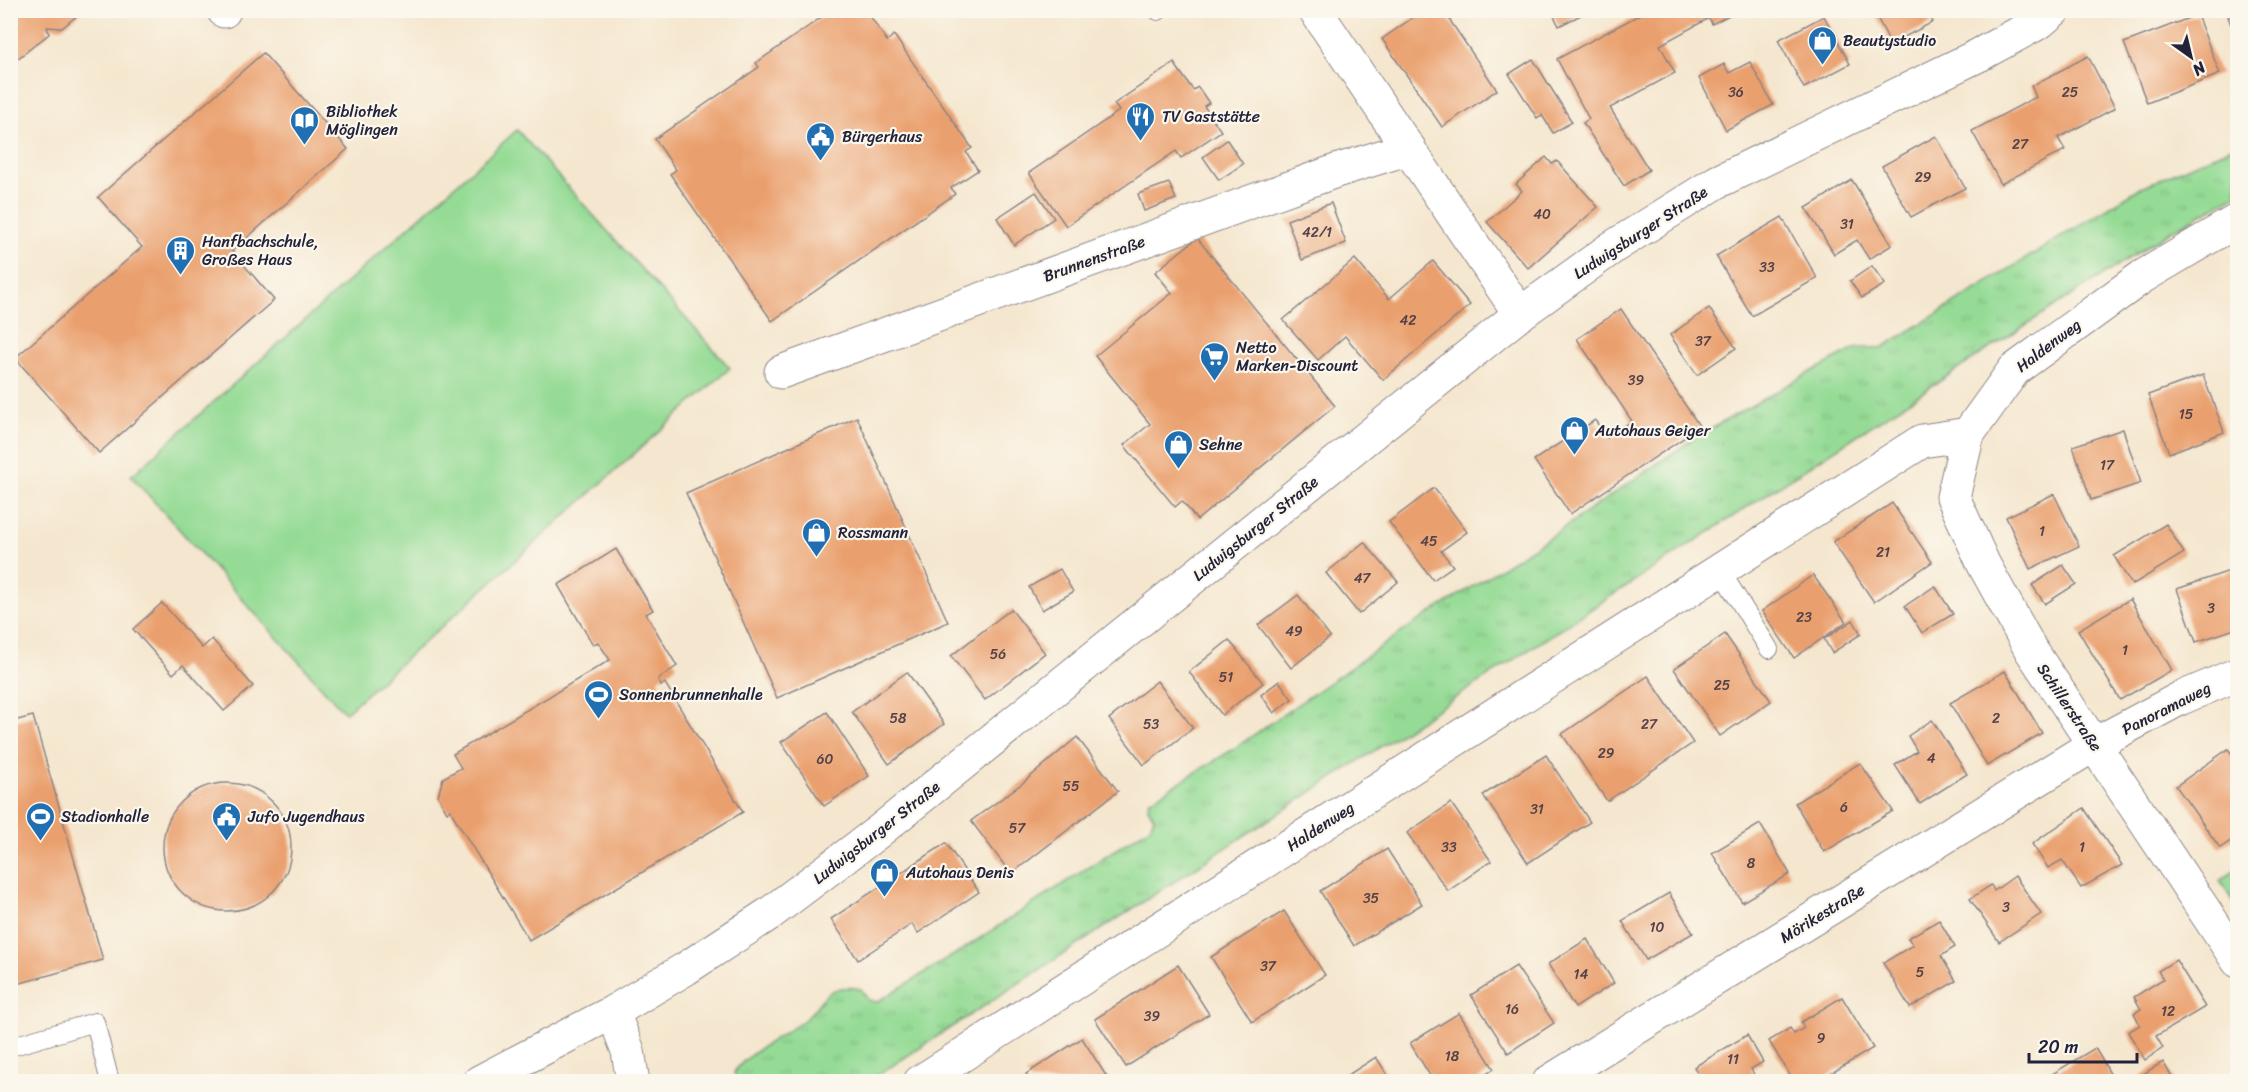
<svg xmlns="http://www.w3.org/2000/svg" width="2248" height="1092" viewBox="0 0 2248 1092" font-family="Sriracha,sans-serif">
<defs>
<pattern id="grass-tufts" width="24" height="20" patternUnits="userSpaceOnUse" patternTransform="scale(1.5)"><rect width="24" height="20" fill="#95db95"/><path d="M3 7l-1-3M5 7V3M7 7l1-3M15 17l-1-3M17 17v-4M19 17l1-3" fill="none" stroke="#80bc81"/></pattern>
<pattern id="park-crowns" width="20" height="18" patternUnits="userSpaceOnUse" patternTransform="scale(1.5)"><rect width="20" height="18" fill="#95db95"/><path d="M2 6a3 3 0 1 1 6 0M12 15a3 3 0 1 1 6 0" fill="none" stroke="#80bc81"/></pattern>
</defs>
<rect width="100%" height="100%" fill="#fbf7ec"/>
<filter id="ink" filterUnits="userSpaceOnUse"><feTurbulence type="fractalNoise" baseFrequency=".0167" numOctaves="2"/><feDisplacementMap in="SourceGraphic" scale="12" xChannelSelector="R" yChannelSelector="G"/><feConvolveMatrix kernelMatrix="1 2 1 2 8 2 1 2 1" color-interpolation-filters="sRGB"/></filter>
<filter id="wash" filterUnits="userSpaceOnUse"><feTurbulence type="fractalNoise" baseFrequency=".008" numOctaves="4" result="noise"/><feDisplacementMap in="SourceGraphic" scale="24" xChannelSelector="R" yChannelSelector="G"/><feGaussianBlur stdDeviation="1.35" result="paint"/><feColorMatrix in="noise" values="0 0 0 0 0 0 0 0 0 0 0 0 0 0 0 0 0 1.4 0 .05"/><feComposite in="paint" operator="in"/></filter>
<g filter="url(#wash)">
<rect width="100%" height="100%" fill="#f5e7cf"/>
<path fill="url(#grass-tufts)" stroke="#5c7e68" stroke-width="1.5" d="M2237 145V195L2174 229 2018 330 869 1081H737L734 1072C752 1049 781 1037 804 1020 814 1012 819 1000 829 993 839 986 850 987 861 989L868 1000 877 1002 962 950 1150 827 1154 817 1148 808 1149 801 1232 750 1415 623 1556 533 1698 436 1809 373 1857 348H1882L2140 188Z"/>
<path fill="url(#park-crowns)" stroke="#5c7e68" stroke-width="1.5" d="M2237 869V908L2220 881Z"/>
<path fill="#95db95" stroke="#5c7e68" stroke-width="1.5" d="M517 130 730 368 345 713 131 476Z"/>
<g id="blocks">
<g fill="#eaa06e">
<path d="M10 10H84L62 28 47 27 49 34 17 59 10 52Z"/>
<path d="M832 10 836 16 843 10H866L887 41 894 35 972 148 966 152 978 170 951 188 955 194 772 321 670 174 676 170 655 139 759 67 756 63Z"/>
<path d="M1424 10H1443L1497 90 1442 127 1382 39Z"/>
<path d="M1551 10H1591L1559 26Z"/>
<path d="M1648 10H1739L1712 24 1709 18 1660 45 1675 73 1610 108 1649 170 1624 186 1583 123 1589 119 1557 59Z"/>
<path d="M1873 10H1927L1933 22 1891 44Z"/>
<path d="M2238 13V40H2237L2228 17Z"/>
<path d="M2197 15 2220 74 2147 103 2124 43Z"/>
<path d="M1824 16 1850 64 1804 88 1778 40Z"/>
<path d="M263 53 348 149 232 251 274 300 99 453 15 358 142 247 98 197Z"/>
<path d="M2088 56 2115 108 2058 138 2065 150 2001 184 1972 131 2036 97 2031 86Z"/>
<path d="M1533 59 1572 122 1553 133 1542 115 1537 118 1509 74Z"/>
<path d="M1750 62 1773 105 1726 130 1699 78 1724 64 1729 73Z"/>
<path d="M1174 63 1193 90 1198 87 1209 103 1204 106 1221 131 1181 158 1176 151 1066 226 1029 173 1119 111 1114 104Z"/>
<path d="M1936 136 1965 188 1911 217 1882 166Z"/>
<path d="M1227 140 1243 164 1219 180 1203 157Z"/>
<path d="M1546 157 1552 164 1557 161 1598 207 1528 268 1487 222 1522 191 1516 184Z"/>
<path d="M1852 180 1892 245 1869 259 1857 240 1834 254 1806 208Z"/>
<path d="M1169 183 1176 199 1144 211 1138 194Z"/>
<path d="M1036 192 1054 218 1014 245 997 218Z"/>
<path d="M1331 203 1346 243 1302 260 1287 220Z"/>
<path d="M1782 217 1817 278 1752 316 1716 256Z"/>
<path d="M1197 238 1335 406 1197 520 1182 501 1175 507 1124 445 1150 424 1095 356 1172 293 1155 272Z"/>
<path d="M1355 259 1389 299 1433 261 1470 305 1383 380 1345 336 1318 360 1283 320Z"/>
<path d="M1872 266 1885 284 1862 298 1850 281Z"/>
<path d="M1709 308 1736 348 1697 375 1670 335Z"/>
<path d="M1621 309 1700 427 1570 514 1534 460 1595 420 1607 438 1632 421 1577 339Z"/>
<path d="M2203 375 2224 432 2169 453 2148 395Z"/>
<path d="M857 417 948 622 777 698 686 493Z"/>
<path d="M2123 429 2141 483 2091 500 2073 446Z"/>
<path d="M1434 488 1467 532 1441 551 1453 566 1433 580 1389 522Z"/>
<path d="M2054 494 2079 546 2030 569 2006 517Z"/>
<path d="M1892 503 1932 562 1874 602 1833 542Z"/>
<path d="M2166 524 2184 553 2132 585 2114 556Z"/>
<path d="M1364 542 1398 582 1359 614 1326 573Z"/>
<path d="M616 549 653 610 646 614 677 666 658 679 661 686 665 683 743 812 529 940 450 810 447 812 438 796 443 778 461 768 453 754 610 660 598 642 593 645 558 585Z"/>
<path d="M2063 565 2076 584 2045 604 2032 585Z"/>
<path d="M2238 568V628L2196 642 2177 589Z"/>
<path d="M1060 569 1073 592 1042 610 1029 587Z"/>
<path d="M1813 575 1846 622 1794 658 1762 611Z"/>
<path d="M1935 586 1953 614 1922 633 1905 606Z"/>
<path d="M1298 595 1330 637 1291 668 1258 625Z"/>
<path d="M2130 599 2172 670 2120 700 2078 630Z"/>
<path d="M162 603 202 648 212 639 253 686 224 711 183 665 173 674 133 629Z"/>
<path d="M1011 609 1045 653 985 700 951 656Z"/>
<path d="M1853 620 1861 634 1832 653 1824 639Z"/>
<path d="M1725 634 1771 701 1720 736 1674 669Z"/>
<path d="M1229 640 1263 683 1222 715 1189 672Z"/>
<path d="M2005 671 2042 733 1987 766 1950 703Z"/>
<path d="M907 672 944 724 889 764 852 712Z"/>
<path d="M1648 676 1693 743 1607 801 1562 734Z"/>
<path d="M1157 681 1193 728 1144 765 1109 719Z"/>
<path d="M1279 681 1292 699 1274 713 1261 695Z"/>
<path d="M827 712 869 776 824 806 781 742Z"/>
<path d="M33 716 103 960 10 986V722Z"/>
<path d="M1932 720 1967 774 1920 804 1895 765 1917 751 1908 736Z"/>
<path d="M1077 737 1118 791 1011 874 971 821 1024 782Z"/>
<path d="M2228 749 2235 758H2238V836L2220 848 2176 786Z"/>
<path d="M1546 755 1590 822 1528 863 1483 795Z"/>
<path d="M1860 763 1893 811 1824 852 1795 803Z"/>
<circle cx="227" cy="847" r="64"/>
<path d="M1451 803 1491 861 1448 891 1407 833Z"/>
<path d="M2084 808 2122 865 2081 888 2062 860 2048 868 2032 844Z"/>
<path d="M1760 824 1790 874 1742 902 1712 853Z"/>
<path d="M946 843 979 892 918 933 912 924 858 960 831 919Z"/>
<path d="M1387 849 1422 904 1354 946 1320 891Z"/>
<path d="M2015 876 2041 914 1999 942 1970 899 1991 885 1994 891Z"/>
<path d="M1669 893 1693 933 1646 960 1622 921Z"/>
<path d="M1284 911 1325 975 1252 1022 1211 957Z"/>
<path d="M1939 920 1955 947 1941 956 1956 981 1910 1008 1883 963 1913 945 1908 938Z"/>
<path d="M1587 939 1614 983 1575 1008 1548 964Z"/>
<path d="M2176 960 2205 1007 2156 1036 2163 1048 2145 1060 2128 1032 2140 1025 2134 1013 2141 1009 2134 997 2163 979 2158 971Z"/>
<path d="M1178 965 1209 1014 1126 1067 1095 1019Z"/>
<path d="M1516 966 1554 1023 1508 1053 1471 995Z"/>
<path d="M1842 997 1873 1048 1817 1082H1794L1769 1041 1790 1028 1794 1034 1804 1028 1801 1022Z"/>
<path d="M1459 1013 1494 1069 1474 1082H1434L1410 1043Z"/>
<path d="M1747 1035 1763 1062 1751 1069 1758 1082H1686L1698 1074 1694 1067Z"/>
<path d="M1082 1038 1110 1082H1031L1026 1074Z"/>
<path d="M2095 1048 2115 1082H2039Z"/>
<path d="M1376 1057 1392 1082H1337Z"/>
<path d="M2163 1062 2175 1082H2131L2148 1071Z"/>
</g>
</g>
</g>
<g filter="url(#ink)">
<use href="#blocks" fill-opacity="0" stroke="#8c8485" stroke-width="1.5"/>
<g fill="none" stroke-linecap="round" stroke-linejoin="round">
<defs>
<g id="service">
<path d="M1158 11V10"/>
<path d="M1720 570 1769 649"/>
<path d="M10 1047 95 1022 110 1082"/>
</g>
<g id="minor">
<path d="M1315 10 1520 314"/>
<path d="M224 11V10"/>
<path d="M781 372 1336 171 1409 148"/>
<path d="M1968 434 1953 497 1984 565 2031 650 2238 961"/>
<path d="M613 1012 628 1051 633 1082"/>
<path d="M920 1082 1922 441 1968 434 2014 370 2142 277 2238 220"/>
<path d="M1549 1082 2095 744 2179 699 2238 674"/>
</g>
<path id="tertiary" d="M479 1082 613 1012 685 969 769 914 878 832 1520 314 1613 247 1717 182 1979 55 2040 22 2054 10"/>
</defs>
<use href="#service" stroke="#8c8485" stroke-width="20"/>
<use href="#minor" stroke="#8c8485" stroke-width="35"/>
<use href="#tertiary" stroke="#8c8485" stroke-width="35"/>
<use href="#service" stroke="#fff" stroke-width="18"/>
<use href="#minor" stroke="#fff" stroke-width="33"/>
<use href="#tertiary" stroke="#fff" stroke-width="33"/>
</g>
</g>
<defs>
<symbol id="shop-pin" viewBox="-11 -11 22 30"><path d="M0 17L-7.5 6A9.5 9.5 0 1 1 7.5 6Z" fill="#1f6fb2" stroke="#fbf7ec"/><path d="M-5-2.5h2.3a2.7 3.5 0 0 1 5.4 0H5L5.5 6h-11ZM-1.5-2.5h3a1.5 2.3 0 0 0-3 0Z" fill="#fff"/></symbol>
<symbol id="restaurant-pin" viewBox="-11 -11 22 30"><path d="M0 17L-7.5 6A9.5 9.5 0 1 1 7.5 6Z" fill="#1f6fb2" stroke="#fbf7ec"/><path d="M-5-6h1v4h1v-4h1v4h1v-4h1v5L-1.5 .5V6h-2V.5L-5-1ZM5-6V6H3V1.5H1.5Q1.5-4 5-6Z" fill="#fff"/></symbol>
<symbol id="library-pin" viewBox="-11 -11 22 30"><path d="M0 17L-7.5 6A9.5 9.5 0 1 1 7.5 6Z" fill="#1f6fb2" stroke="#fbf7ec"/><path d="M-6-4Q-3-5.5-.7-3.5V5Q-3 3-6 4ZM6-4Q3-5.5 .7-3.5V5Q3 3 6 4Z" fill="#fff"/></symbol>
<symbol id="civic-pin" viewBox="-11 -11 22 30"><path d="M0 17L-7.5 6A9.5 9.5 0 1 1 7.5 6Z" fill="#1f6fb2" stroke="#fbf7ec"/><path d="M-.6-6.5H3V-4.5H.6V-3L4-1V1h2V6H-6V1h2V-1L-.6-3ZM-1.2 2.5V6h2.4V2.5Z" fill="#fff"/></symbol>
<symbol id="building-pin" viewBox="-11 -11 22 30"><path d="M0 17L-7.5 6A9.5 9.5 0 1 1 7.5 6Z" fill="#1f6fb2" stroke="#fbf7ec"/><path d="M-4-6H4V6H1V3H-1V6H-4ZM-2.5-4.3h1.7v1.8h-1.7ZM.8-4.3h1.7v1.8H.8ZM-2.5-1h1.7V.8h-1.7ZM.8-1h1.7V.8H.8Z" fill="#fff"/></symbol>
<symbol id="supermarket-pin" viewBox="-11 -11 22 30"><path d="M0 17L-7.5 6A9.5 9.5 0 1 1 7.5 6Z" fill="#1f6fb2" stroke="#fbf7ec"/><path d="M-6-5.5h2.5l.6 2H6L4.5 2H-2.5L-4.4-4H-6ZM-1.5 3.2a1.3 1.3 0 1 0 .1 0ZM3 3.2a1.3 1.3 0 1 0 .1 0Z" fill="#fff"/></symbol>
<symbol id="stadium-pin" viewBox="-11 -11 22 30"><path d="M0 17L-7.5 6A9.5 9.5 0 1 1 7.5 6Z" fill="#1f6fb2" stroke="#fbf7ec"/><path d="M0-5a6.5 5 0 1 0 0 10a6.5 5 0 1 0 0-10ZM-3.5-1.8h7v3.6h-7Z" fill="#fff"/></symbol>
</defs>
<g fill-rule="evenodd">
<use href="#shop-pin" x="1806" y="24" width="33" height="45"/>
<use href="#restaurant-pin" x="1124" y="100" width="33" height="45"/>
<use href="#library-pin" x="288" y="104" width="33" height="45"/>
<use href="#civic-pin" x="804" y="120" width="33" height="45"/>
<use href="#building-pin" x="164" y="234" width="33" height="45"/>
<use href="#supermarket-pin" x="1198" y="340" width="33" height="45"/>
<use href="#shop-pin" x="1558" y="414" width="33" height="45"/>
<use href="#shop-pin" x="1162" y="428" width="33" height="45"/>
<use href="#shop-pin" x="800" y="516" width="33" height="45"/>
<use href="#stadium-pin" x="582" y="678" width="33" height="45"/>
<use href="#stadium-pin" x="24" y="800" width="33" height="45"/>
<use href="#civic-pin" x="210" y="800" width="33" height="45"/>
<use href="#shop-pin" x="868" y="856" width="33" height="45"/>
</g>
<g text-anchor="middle" stroke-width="4.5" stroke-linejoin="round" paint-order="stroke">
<g font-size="14" fill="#544248">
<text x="1736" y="97">36</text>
<text x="2070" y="97">25</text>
<text x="2020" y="149">27</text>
<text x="1923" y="182">29</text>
<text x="1542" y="219">40</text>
<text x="1847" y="229">31</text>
<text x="1317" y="237">42/1</text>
<text x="1767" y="272">33</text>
<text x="1408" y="325">42</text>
<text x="1703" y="346">37</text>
<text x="1636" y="385">39</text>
<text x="2186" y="419">15</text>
<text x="2107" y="470">17</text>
<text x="2042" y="536">1</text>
<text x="1429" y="546">45</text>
<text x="1883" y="557">21</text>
<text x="1362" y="583">47</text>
<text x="2211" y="613">3</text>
<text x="1804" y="622">23</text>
<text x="1294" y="636">49</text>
<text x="2125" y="655">1</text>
<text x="998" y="659">56</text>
<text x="1226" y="682">51</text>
<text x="1722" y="690">25</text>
<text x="898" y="723">58</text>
<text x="1996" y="723">2</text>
<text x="1151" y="729">53</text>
<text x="1649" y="729">27</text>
<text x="1606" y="758">29</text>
<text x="1931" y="763">4</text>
<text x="825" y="764">60</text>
<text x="1071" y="791">55</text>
<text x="1844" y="812">6</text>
<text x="1537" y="814">31</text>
<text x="1017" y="833">57</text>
<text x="1449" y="852">33</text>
<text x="2082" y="852">1</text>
<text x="1751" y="868">8</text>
<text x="1371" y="903">35</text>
<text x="2006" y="912">3</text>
<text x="1657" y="932">10</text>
<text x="1268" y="971">37</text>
<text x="1920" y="977">5</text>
<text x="1581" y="979">14</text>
<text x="1512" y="1014">16</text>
<text x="2168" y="1016">12</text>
<text x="1152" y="1021">39</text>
<text x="1821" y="1043">9</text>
<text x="1452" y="1061">18</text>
<text x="1733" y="1064">11</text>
</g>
<g font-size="16" fill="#22223b" stroke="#fbf7ec" text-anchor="start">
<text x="1843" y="46">Beautystudio</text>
<text x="326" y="117">Bibliothek<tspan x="326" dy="18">Möglingen</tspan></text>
<text x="1162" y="122">TV Gaststätte</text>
<text x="842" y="142">Bürgerhaus</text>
<text x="202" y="247">Hanfbachschule,<tspan x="202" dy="18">Großes Haus</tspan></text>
<text x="1236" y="353">Netto<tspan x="1236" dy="18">Marken-Discount</tspan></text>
<text x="1595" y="436">Autohaus Geiger</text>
<text x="1199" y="450">Sehne</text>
<text x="838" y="538">Rossmann</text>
<text x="619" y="700">Sonnenbrunnenhalle</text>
<text x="61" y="822">Stadionhalle</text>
<text x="248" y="822">Jufo Jugendhaus</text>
<text x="906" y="878">Autohaus Denis</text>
</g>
<g font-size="16" fill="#22223b" stroke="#fbf7ec">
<text transform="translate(1640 232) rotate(-33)" y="6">Ludwigsburger Straße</text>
<text transform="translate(1094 258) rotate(-20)" y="6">Brunnenstraße</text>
<text transform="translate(2048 345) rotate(-37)" y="6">Haldenweg</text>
<text transform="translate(1255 528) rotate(-39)" y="6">Ludwigsburger Straße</text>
<text transform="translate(2070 707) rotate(56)" y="6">Schillerstraße</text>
<text transform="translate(2166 708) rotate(-27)" y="6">Panoramaweg</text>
<text transform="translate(1320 826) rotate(-33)" y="6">Haldenweg</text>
<text transform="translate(876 832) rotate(-38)" y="6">Ludwigsburger Straße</text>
<text transform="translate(1822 913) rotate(-32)" y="6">Mörikestraße</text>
</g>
</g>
<rect width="2248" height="1092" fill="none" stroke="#fbf7ec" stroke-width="36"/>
<g transform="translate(2191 57) rotate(146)" stroke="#fbf7ec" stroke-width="4.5" paint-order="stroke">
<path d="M0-4.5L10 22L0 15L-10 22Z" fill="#22223b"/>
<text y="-9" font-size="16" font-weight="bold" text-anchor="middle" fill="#22223b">N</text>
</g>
<path d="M2029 1053v9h108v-9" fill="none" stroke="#22223b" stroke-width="3"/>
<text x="2038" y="1053" font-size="18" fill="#22223b" stroke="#fbf7ec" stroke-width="4.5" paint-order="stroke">20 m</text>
</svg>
